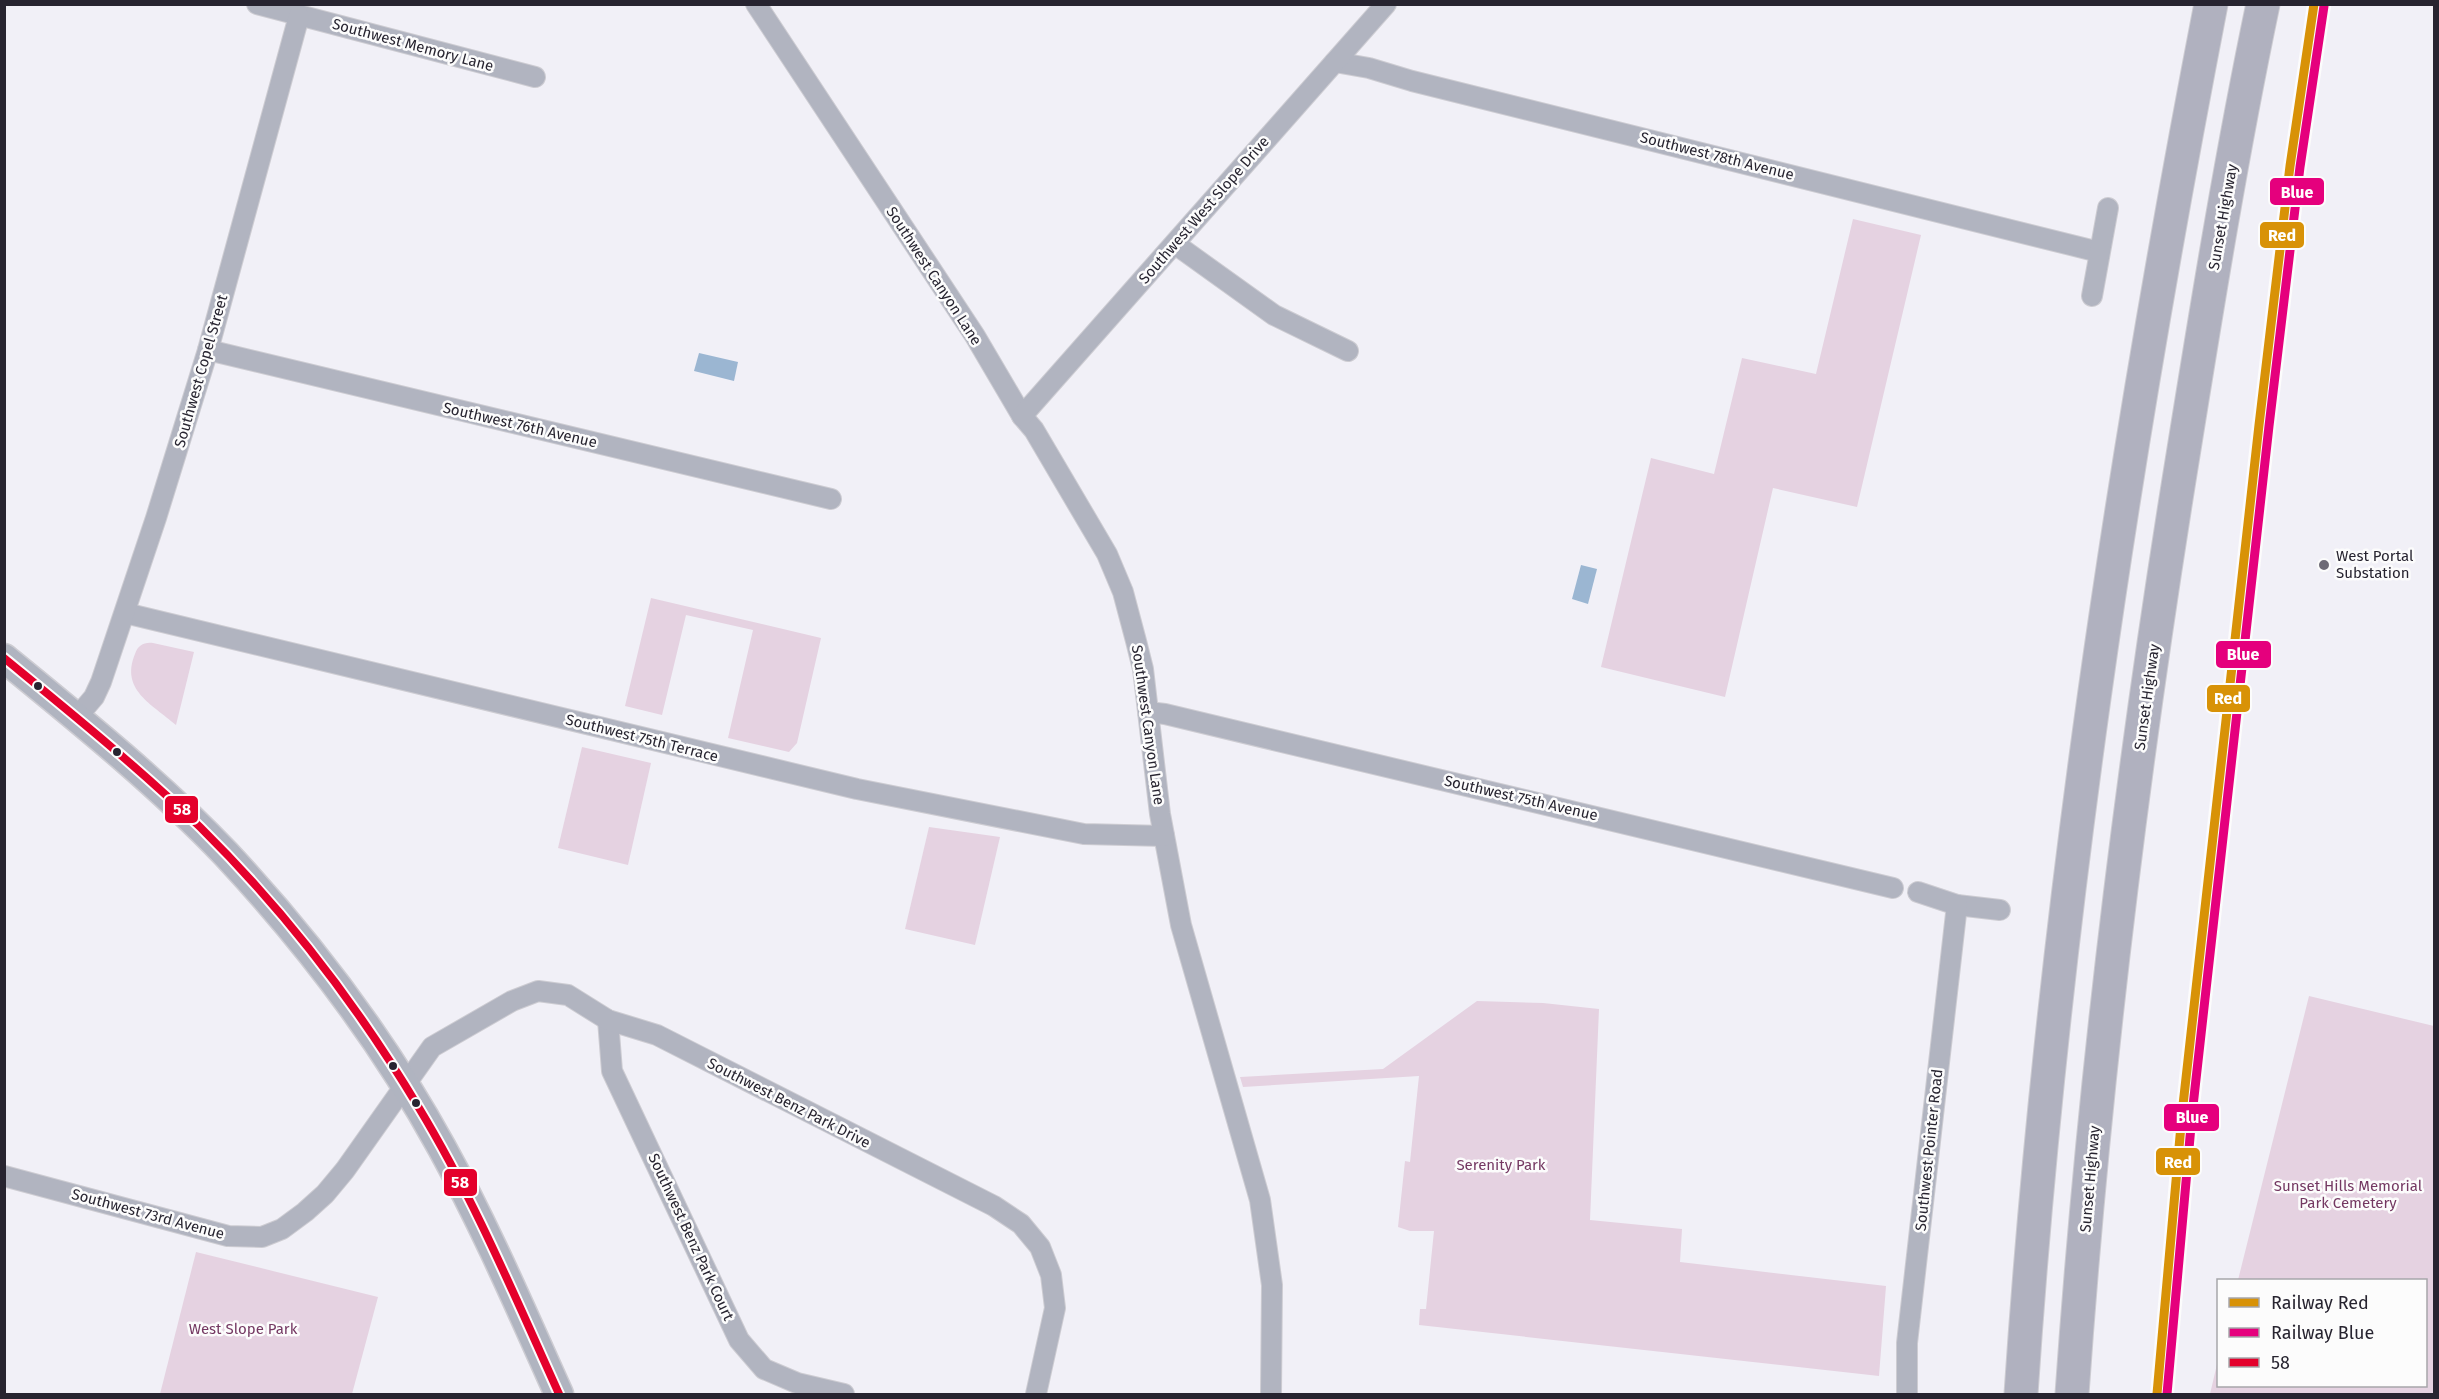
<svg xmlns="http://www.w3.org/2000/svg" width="2439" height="1399" viewBox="0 0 2439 1399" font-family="'Fira Sans',sans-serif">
<rect width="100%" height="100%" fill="#f1f0f7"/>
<g fill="#e5d2e1">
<path d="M1853 219 1921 235 1857 507 1773 488 1725 697 1601 667 1651 458 1714 474 1742 358 1816 374Z"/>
<path d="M651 598 821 638 797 743 789 752 728 738 753 630 686 615 662 715 625 706Z"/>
<path d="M153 643 194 652 176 725C152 704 120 690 135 654 138 645 144 642 153 643Z"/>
<path d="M582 747 651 763 628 865 558 848Z"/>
<path d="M929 827 1000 837 975 945 905 929Z"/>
<path d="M2309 996 2434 1026V1394H2210L2218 1360V1386H2426V1280H2238Z"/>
<path d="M1477 1001 1543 1003 1599 1009 1590 1220 1682 1229 1680 1262 1886 1286 1879 1376 1419 1325 1420 1309H1426L1434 1231H1410L1398 1227 1405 1161 1410 1162 1419 1076 1243 1087 1240 1077 1383 1069Z"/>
<path d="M196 1252 378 1297 352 1394H160Z"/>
</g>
<g fill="#9bb6d2">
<path d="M699 353 738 362 734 381 694 371Z"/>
<path d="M1581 565 1597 569 1588 604 1572 599Z"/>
</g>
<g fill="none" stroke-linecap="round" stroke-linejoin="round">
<defs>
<g id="street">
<path d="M257 4 535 77"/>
<path d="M756 4 975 336 1022 416 1034 430 1107 554 1123 592 1136 641 1143 669 1160 814 1181 925 1260 1200 1272 1285 1271 1394"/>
<path d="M1335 62 1369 68 1412 81 2099 252"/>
<path d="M1175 244 1274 315 1348 351"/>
<path d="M2092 296 2108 208"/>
<path d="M208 350 831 499"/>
<path d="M1022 416 1386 4"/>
<path d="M125 613 857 789 1084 834 1164 836"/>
<path d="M1148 712 1165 714 1893 888"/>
<path d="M77 717 94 697 101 682 156 518 208 350 299 16"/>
<path d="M1918 892 1957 905 2000 910"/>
<path d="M608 1020 612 1071 739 1340 764 1369 797 1383 844 1394"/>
<path d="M4 1176 228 1236 262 1237 282 1229 305 1212 325 1194 345 1170 432 1047 512 1001 538 991 568 995 608 1020 657 1035 994 1206 1021 1224 1040 1247 1051 1275 1055 1308 1036 1394"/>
<path d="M1907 1394V1343L1957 905"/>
</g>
<path id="secondary" d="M4 658C80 720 158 783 226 854 309 943 384 1042 442 1148 486 1228 522 1312 559 1394"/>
<g id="highway">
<path d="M2021 1394C2052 928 2122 463 2211 4"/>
<path d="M2072 1394C2094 1078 2133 762 2184 449 2208 300 2232 152 2263 4"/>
</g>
</defs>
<use href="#street" stroke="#cdccd2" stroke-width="22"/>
<use href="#secondary" stroke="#cdccd2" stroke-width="31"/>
<use href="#highway" stroke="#cdccd2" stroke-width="35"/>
<use href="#street" stroke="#b1b4c0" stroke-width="20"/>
<use href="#secondary" stroke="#b0b4c0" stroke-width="28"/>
<use href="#highway" stroke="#b0b1bf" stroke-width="33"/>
<defs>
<path id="bus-1" d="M4 658C71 713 138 767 200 827 284 910 358 1006 419 1108 474 1199 515 1297 559 1394"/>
</defs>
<use href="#bus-1" stroke="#fcfcfc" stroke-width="12"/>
<use href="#bus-1" stroke="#e4002b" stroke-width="8"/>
<defs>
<path id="rail-1" d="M2157 1394 2182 1114 2259 425 2290 166 2314 4"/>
<path id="rail-2" d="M2167 1394 2192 1115 2269 426 2300 167 2324 6"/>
</defs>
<use href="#rail-1" stroke="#fcfcfc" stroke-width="14"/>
<use href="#rail-2" stroke="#fcfcfc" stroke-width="14"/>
<use href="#rail-1" stroke="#d89207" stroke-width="9"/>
<use href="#rail-2" stroke="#e5007d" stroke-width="9"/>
</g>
<circle fill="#6e6b76" stroke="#fcfcfc" stroke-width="2" cx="2324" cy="565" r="6"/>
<g fill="#272430" stroke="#fcfcfc" stroke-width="2">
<circle cx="38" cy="686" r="5"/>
<circle cx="117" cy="752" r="5"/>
<circle cx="393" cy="1066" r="5"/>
<circle cx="416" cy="1103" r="5"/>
</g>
<g text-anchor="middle" stroke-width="5" stroke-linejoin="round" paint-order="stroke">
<g font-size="15" fill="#272430" stroke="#fcfcfc">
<text transform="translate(413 45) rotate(15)" y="5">Southwest Memory Lane</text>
<text transform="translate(1717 156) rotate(14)" y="5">Southwest 78th Avenue</text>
<text transform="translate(1204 210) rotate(-49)" y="5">Southwest West Slope Drive</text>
<text transform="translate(2223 217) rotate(-80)" y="5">Sunset Highway</text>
<text transform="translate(934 276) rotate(57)" y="5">Southwest Canyon Lane</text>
<text transform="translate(201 371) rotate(-74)" y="5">Southwest Copel Street</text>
<text transform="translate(520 425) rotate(13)" y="5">Southwest 76th Avenue</text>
<text transform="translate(2147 697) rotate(-82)" y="5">Sunset Highway</text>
<text transform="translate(1148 725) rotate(82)" y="5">Southwest Canyon Lane</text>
<text transform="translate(642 738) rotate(14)" y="5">Southwest 75th Terrace</text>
<text transform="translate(1521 798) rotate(13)" y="5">Southwest 75th Avenue</text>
<text transform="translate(789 1103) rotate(27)" y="5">Southwest Benz Park Drive</text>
<text transform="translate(1929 1150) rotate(-84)" y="5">Southwest Pointer Road</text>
<text transform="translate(2090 1179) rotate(-85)" y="5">Sunset Highway</text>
<text transform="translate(148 1214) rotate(15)" y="5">Southwest 73rd Avenue</text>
<text transform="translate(691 1237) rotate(65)" y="5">Southwest Benz Park Court</text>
</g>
<g font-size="15" fill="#272430" stroke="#fcfcfc" text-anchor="start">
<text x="2336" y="561">West Portal<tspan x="2336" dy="17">Substation</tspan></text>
</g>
<g font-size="15" fill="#743862" stroke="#fcfcfc">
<text x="1501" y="1170">Serenity Park</text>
<text x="2348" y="1191">Sunset Hills Memorial<tspan x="2348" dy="17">Park Cemetery</tspan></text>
<text x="243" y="1334">West Slope Park</text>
</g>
</g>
<g stroke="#fcfcfc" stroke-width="2">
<rect x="2269" y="177" width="56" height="29" rx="6" fill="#e5007d"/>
<rect x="2259" y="221" width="46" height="28" rx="6" fill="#d89207"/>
<rect x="2215" y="640" width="57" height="29" rx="6" fill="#e5007d"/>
<rect x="2206" y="684" width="45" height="29" rx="6" fill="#d89207"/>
<rect x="164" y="795" width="35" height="29" rx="6" fill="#e4002b"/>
<rect x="2163" y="1103" width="57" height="29" rx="6" fill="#e5007d"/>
<rect x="2155" y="1147" width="46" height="29" rx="6" fill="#d89207"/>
<rect x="443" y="1168" width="35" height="29" rx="6" fill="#e4002b"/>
</g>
<g font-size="16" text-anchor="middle" font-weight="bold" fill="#fff">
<text x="2297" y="198">Blue</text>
<text x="2282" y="241">Red</text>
<text x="2243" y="660">Blue</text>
<text x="2228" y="704">Red</text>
<text x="182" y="815">58</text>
<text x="2192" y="1123">Blue</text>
<text x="2178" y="1168">Red</text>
<text x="460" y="1188">58</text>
</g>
<rect width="2439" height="1399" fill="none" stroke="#272430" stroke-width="12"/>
<rect x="2217" y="1279" width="210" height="108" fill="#fcfcfc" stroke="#a7a6aa" stroke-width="1.5"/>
<rect x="2229" y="1298" width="30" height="9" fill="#d89207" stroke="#a7a6aa" stroke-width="1.5"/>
<text x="2271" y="1309" font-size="18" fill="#272430">Railway Red</text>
<rect x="2229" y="1328" width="30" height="9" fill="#e5007d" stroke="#a7a6aa" stroke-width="1.5"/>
<text x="2271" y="1339" font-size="18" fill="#272430">Railway Blue</text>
<rect x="2229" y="1358" width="30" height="9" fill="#e4002b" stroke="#a7a6aa" stroke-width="1.5"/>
<text x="2271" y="1369" font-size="18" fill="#272430">58</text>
</svg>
